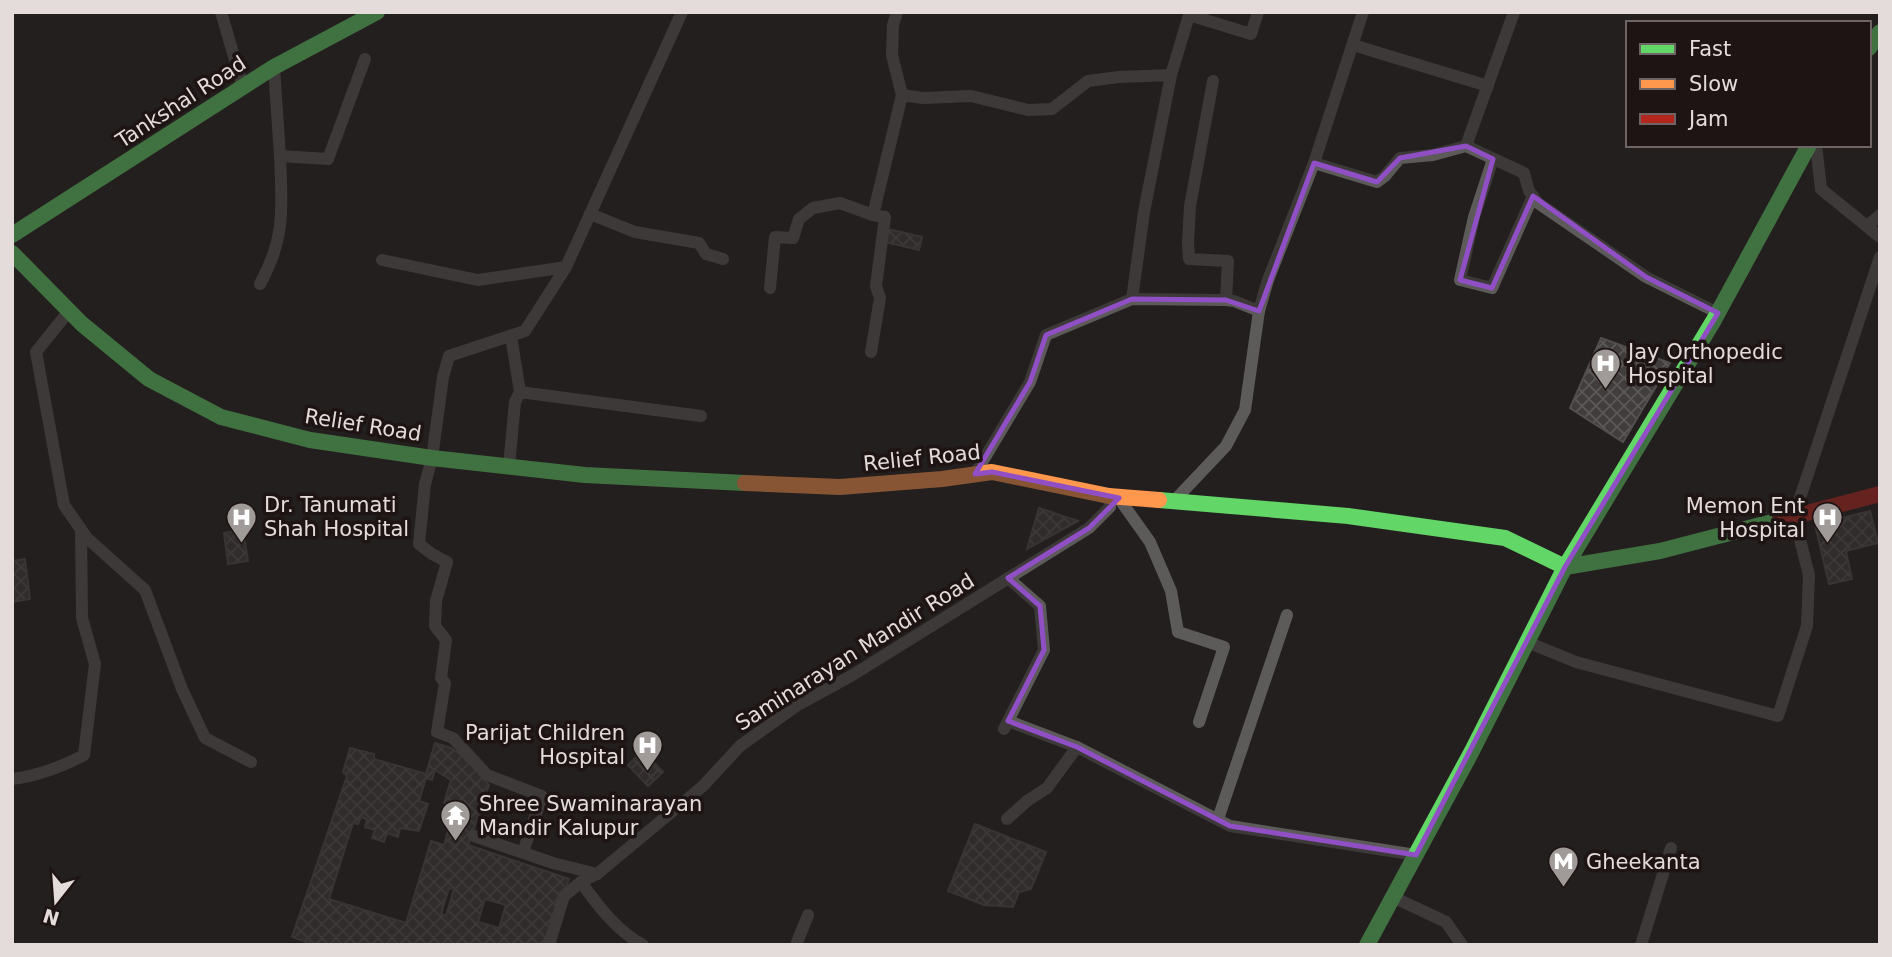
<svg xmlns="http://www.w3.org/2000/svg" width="1892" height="957" viewBox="0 0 1892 957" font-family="'DejaVu Sans',sans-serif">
<defs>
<pattern id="building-cross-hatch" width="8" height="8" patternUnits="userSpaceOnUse" patternTransform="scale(1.75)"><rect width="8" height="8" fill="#423d3d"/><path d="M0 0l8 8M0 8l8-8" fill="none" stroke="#5d5858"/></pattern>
</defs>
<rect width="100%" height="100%" fill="#241f1f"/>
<g fill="url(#building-cross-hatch)" stroke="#534e4e" stroke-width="2" fill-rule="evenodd">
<path d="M888 229 922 237 919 250 885 242Z"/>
<path d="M1601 338 1670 363 1623 442 1570 408Z"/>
<path d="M1039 508 1078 521 1027 549Z"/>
<path d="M1870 511 1878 543 1846 551 1852 579 1829 584 1815 525Z"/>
<path d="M243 530 248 561 228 564 224 533Z"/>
<path d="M25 559 30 599 12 602V561Z"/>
<path d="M435 743 451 748 465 758 489 785 468 845 569 879 547 945H314L292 937 347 776 343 772 350 748 374 754V759L426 774ZM435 770 451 780 444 803 455 807 444 845 431 841 406 923 329 899 353 823 358 824 361 817 367 819 365 827 375 830 372 838 384 842 387 833 398 837 400 828 419 831 428 804 419 801 426 778 432 780ZM449 888 454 889 446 916 441 914ZM485 899 506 905 499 928 478 922Z"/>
<path d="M643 751 663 772 648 786 628 765Z"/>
<path d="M975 824 1046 852 1031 889 1019 892 1013 907 984 905 948 891Z"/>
</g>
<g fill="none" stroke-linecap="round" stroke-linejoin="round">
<g stroke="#5d5a5a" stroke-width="12">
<path d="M221 12 243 87"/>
<path d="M1189 15 1251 34 1258 12"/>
<path d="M1353 45 1488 86"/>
<path d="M274 67 280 156 328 159 365 59"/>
<path d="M1213 81 1190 206 1188 242 1189 259 1228 261 1226 300"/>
<path d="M902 95 922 98 971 96 1028 110 1052 109 1088 81 1119 77 1171 75"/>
<path d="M1816 145 1821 189 1880 237"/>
<path d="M1466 146 1514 12"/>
<path d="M1493 159 1474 217 1460 280 1492 288 1533 196"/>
<path d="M1314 163 1377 182 1385 176 1400 158 1433 155 1466 146 1524 173 1529 191 1538 203 1646 277 1718 313"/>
<path d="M590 214 635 232 699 243 706 254 723 259"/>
<path d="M1867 226 1880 215"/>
<path d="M382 260 478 280 566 267"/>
<path d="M260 284C286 237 282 207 280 156"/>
<path d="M770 288 775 237 793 238 799 219 813 208 840 203 873 215"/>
<path d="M1132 299 1144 212 1171 75 1190 12"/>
<path d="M69 311 36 352 64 505 87 538 145 590 182 689 205 738 251 762"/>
<path d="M871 352 880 298 876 286 885 217 873 215 902 95 892 55 893 25 897 12"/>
<path d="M520 392 701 416"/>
<path d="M509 466 515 402 520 392 511 336"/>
<path d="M975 474 1030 382 1046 335 1132 299 1226 300 1234 301 1259 311"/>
<path d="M1118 497 1150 542 1171 591 1178 632 1224 647 1199 722"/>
<path d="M1173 502 1226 446 1245 410 1259 311 1268 280 1314 163 1363 12"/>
<path d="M1527 642 1576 662 1778 716 1807 626 1809 575 1794 516 1880 257"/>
<path d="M1008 721 1077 747 1230 826 1416 855"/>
<path d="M1004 729 1044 650 1040 606 1008 578"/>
<path d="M12 779C39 776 61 767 84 755L95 664 82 618 81 529"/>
<path d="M1007 819 1027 801 1047 788 1077 747"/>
<path d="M1218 819 1287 615"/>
<path d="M474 836 553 863 597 874"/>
<path d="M523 852 542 796 487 775 453 738 437 732 445 683 441 678 446 640 435 626 436 601 447 562 432 554 419 544 425 484 432 458 443 377 449 356 525 331 566 267 682 12"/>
<path d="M581 882C598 906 617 931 643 945"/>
<path d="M1393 897 1446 922 1462 945"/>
<path d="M549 945 564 896 581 882 597 874 703 786 740 746 796 706 851 676 1089 528 1110 507 1109 496"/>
<path d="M796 945 808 915"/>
<path d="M1641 945 1671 848"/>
</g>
<g stroke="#63d668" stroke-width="16">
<path d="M1869 48 1880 32"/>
<path d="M12 235 274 67 377 12"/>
<path d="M12 253 82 324 149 379 221 417 310 440 432 458 585 475 745 483"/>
<path d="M1159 500 1348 516 1505 538 1565 567 1660 551 1780 520"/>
<path d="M1367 945 1472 751 1565 567 1714 320 1809 145"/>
</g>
<path stroke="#ff974d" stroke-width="16" d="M745 483 840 487 942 479 992 472 1109 496 1159 500"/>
<path stroke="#b3261e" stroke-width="16" d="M1780 520 1880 494"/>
</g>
<path d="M0 0H1892V957H0ZM1466 146 1493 159 1460 280 1492 288 1533 196 1646 277 1718 313 1565 567 1416 855 1230 826 1077 747 1008 721 1044 650 1040 606 1008 578 1089 528 1119 498 992 472 975 474 1030 382 1046 335 1132 299 1226 300 1259 311 1314 163 1377 182 1400 158Z" fill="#241f1f" fill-opacity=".55" fill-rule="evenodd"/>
<path fill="none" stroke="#904fc5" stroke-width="5" stroke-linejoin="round" d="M1466 146 1493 159 1460 280 1492 288 1533 196 1646 277 1718 313 1565 567 1416 855 1230 826 1077 747 1008 721 1044 650 1040 606 1008 578 1089 528 1119 498 992 472 975 474 1030 382 1046 335 1132 299 1226 300 1259 311 1314 163 1377 182 1400 158Z"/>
<defs>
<symbol id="hospital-pin" viewBox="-11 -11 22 30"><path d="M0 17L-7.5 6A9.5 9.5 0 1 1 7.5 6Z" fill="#a09a99" stroke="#1e1413"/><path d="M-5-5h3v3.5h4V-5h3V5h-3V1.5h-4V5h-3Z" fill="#fff"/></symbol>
<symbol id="temple-pin" viewBox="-11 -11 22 30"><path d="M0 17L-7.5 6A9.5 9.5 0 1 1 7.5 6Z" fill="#a09a99" stroke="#1e1413"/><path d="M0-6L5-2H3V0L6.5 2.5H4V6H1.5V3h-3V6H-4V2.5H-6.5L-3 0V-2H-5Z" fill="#fff"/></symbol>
<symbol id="metro-pin" viewBox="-11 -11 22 30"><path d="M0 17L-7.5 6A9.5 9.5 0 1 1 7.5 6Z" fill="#a09a99" stroke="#1e1413"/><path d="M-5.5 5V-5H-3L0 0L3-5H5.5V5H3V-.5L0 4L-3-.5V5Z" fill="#fff"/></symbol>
</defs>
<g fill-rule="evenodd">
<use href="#hospital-pin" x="1588" y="346" width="35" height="47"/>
<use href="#hospital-pin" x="224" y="500" width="35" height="47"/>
<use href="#hospital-pin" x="1810" y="500" width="35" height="47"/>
<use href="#hospital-pin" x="630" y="728" width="35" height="47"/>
<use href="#temple-pin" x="438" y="798" width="35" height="47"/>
<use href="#metro-pin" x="1546" y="844" width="35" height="47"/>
</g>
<g text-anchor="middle" stroke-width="7" stroke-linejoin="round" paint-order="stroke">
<g font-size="21" fill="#e3dcdb" stroke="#1e1413">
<text transform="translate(181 102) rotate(-33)" y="7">Tankshal Road</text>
<text transform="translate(363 425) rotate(9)" y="7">Relief Road</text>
<text transform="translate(922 458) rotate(-6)" y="7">Relief Road</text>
<text transform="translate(855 652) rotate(-32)" y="7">Saminarayan Mandir Road</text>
</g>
<g font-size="21" fill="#e3dcdb" stroke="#1e1413" text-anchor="start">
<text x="1628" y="359">Jay Orthopedic<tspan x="1628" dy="24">Hospital</tspan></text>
<text x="264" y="512">Dr. Tanumati<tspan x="264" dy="24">Shah Hospital</tspan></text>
<text x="1805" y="513" text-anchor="end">Memon Ent<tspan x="1805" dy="24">Hospital</tspan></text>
<text x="625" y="740" text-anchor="end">Parijat Children<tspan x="625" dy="24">Hospital</tspan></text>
<text x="479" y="811">Shree Swaminarayan<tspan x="479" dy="24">Mandir Kalupur</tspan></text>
<text x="1586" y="869">Gheekanta</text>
</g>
</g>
<rect width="1892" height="957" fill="none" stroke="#e3dcdb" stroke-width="28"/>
<rect x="1626" y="21" width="245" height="126" fill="#1e1413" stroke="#6d6463" stroke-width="2"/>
<rect x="1640" y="44" width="35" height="10" fill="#63d668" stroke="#6d6463" stroke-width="2"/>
<text x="1689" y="56" font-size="21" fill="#e3dcdb">Fast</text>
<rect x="1640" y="79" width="35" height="10" fill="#ff974d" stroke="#6d6463" stroke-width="2"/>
<text x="1689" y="91" font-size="21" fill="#e3dcdb">Slow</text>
<rect x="1640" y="114" width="35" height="10" fill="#b3261e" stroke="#6d6463" stroke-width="2"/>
<text x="1689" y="126" font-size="21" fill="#e3dcdb">Jam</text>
<g transform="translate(56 901) rotate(197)" stroke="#1e1413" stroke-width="5" paint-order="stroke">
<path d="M0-5L12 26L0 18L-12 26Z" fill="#e3dcdb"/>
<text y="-10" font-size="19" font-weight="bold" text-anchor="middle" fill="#e3dcdb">N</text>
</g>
</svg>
